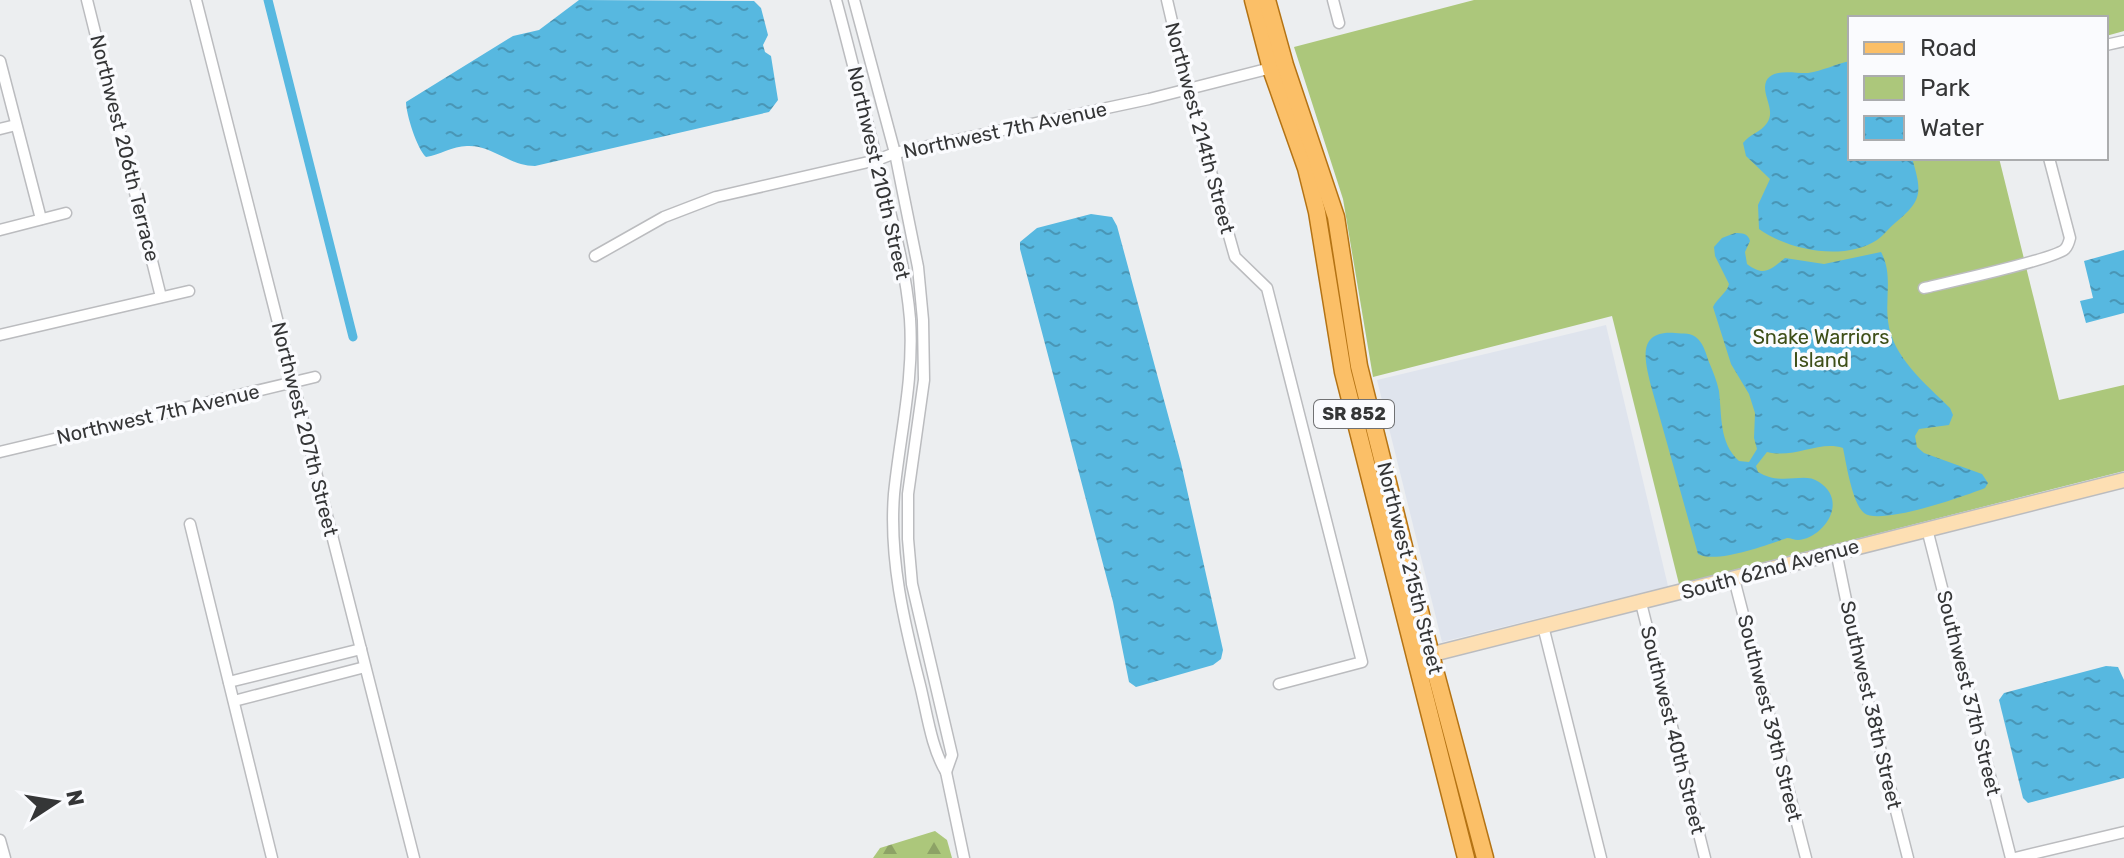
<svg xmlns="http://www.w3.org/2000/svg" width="2124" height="858" viewBox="0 0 2124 858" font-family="Rubik,sans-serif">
<defs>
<pattern id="forest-firs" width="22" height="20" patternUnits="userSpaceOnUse" patternTransform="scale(2)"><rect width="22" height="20" fill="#acc77b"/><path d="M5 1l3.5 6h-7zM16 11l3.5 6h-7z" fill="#8da266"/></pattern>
<pattern id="water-ripples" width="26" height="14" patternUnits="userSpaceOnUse" patternTransform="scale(2)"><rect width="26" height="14" fill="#57b8e0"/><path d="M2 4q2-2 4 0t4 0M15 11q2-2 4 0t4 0" fill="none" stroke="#4996b6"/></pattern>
</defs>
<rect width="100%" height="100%" fill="#eceef0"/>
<path fill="#dfe4ed" d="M1606 325 1668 586 1442 642 1377 380Z"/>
<path fill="url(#forest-firs)" d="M935 831 947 840 952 858H873L880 848Z"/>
<path fill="#acc77b" d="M1474 0H2124V31L2106 36V18H1850V158H1999L2059 400 2124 385V471L1679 584 1612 316 1373 377 1343 199 1294 47Z"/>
<g fill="url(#water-ripples)">
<path d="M579 0 754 1 761 8 768 35 763 45 765 52 771 56 778 100 769 112 535 166C510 166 493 146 469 146 454 145 440 155 426 157 417 149 406 114 406 102L513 36 539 30Z"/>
<path d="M1850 61V158H1912C1922 192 1923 200 1895 223 1889 228 1884 235 1877 240 1845 261 1789 251 1759 229L1758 205 1770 179 1746 156 1743 143C1750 134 1761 132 1767 123 1775 111 1765 100 1765 87 1766 66 1795 74 1808 73 1822 71 1836 64 1850 61Z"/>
<path d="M1091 214 1112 217 1117 226 1181 463 1223 650 1221 659 1213 665 1136 687 1129 682 1113 602 1020 249V242L1037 228Z"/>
<path d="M1735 233C1742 233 1748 233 1750 241L1745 252 1747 264C1764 277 1770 270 1785 258L1824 264 1881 252C1893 274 1885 297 1888 321 1892 357 1926 384 1950 408L1953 415 1949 425 1919 429 1915 436 1917 447 1924 453 1982 474 1988 483 1985 488C1965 496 1880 526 1864 513 1852 503 1846 462 1843 448 1819 440 1795 459 1767 452L1756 466 1758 472C1783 487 1803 471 1819 482 1850 502 1822 539 1798 540 1794 540 1791 538 1787 538 1767 545 1716 564 1698 554L1651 386C1645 361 1636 330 1675 333 1684 334 1691 332 1698 339 1704 345 1706 354 1709 362 1713 372 1717 381 1719 391 1722 416 1719 443 1739 461L1749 462 1757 449 1754 438 1755 413 1749 394 1731 364 1713 307C1717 298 1727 293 1729 284L1715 256 1714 247 1722 238Z"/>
<path d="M2124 250V313L2086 323 2080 301 2093 298 2084 261Z"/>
<path d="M2106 666 2118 667 2124 680V778L2028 803 2023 798 1999 700 2004 693Z"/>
</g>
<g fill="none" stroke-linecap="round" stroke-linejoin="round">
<path stroke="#57b8e0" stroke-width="9" d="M268 0 353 337"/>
<defs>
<g id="street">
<path d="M87 0 161 297"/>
<path d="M196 0 414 858"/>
<path d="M836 0C852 59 866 118 881 176 893 224 906 270 910 319 914 380 900 434 894 494 889 559 904 622 920 685 927 713 931 747 946 772L964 858"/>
<path d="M854 0 895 153 918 267 923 320 924 380 908 494V539L912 584 952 755 946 772"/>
<path d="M1167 0 1188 90 1235 257 1267 288 1362 662 1279 684"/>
<path d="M1333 0 1339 23"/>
<path d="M2106 45 2124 41"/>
<path d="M0 61 41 219"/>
<path d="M0 129 16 125"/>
<path d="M0 230 66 213"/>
<path d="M595 256 664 217 716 197 877 160 895 153 1149 99 1275 67"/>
<path d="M1924 288C1945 283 2055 259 2065 249 2068 246 2069 242 2070 238L2049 158"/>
<path d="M0 335 189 291"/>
<path d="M0 452 315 377"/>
<path d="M190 524 272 858"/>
<path d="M1927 529 2011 858"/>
<path d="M1836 551 1861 673 1908 858"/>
<path d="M1734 579 1806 858"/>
<path d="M1641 603 1705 858"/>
<path d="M1543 626 1601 858"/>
<path d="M229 682 361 649"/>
<path d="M234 701 365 667"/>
<path d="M0 840 5 858"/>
<path d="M2015 858 2124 832"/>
</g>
<path id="secondary" d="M1421 657 2124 480"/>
<g id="primary">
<path d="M1253 0 1271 69 1306 168 1317 212 1343 372 1466 858"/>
<path d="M1267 0 1285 65 1336 217 1359 366 1431 655 1485 858"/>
</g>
</defs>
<use href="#street" stroke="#bbbcbf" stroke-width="13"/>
<use href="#secondary" stroke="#bbbcbf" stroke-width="17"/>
<use href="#primary" stroke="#b47314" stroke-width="19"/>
<use href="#street" stroke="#fff" stroke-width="10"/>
<use href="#secondary" stroke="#fddfb3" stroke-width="14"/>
<use href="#primary" stroke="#fbbf67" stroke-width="16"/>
</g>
<g text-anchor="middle" stroke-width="7" stroke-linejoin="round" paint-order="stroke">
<rect fill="#fafbfe" stroke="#707173" stroke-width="2" x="1314" y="400" width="80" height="28" rx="6"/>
<g font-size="18" font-weight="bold" fill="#353637">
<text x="1354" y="420">SR 852</text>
</g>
<g font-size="20" fill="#353637" stroke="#fafbfe">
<text transform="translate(1200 128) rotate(75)" y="7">Northwest 214th Street</text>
<text transform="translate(1005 130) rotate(-12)" y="7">Northwest 7th Avenue</text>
<text transform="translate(125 148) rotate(76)" y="7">Northwest 206th Terrace</text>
<text transform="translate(879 173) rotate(77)" y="7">Northwest 210th Street</text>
<text transform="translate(158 414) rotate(-13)" y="7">Northwest 7th Avenue</text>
<text transform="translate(305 429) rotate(76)" y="7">Northwest 207th Street</text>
<text transform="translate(1410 568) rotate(76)" y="7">Northwest 215th Street</text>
<text transform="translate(1770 569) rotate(-15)" y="7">South 62nd Avenue</text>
<text transform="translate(1969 693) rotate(76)" y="7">Southwest 37th Street</text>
<text transform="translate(1871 705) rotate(77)" y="7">Southwest 38th Street</text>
<text transform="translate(1770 718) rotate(76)" y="7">Southwest 39th Street</text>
<text transform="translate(1673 730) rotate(76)" y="7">Southwest 40th Street</text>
</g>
<g font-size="20" fill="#3e4f18" stroke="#fafbfe">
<text x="1821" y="344">Snake Warriors<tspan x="1821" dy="23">Island</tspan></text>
</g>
</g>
<rect x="1848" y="16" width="260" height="144" fill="#fafbfe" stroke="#abacae" stroke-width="2"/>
<rect x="1864" y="42" width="40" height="12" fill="#fbbf67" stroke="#abacae" stroke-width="2"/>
<text x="1920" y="56" font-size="24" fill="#353637">Road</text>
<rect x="1864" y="76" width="40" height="24" fill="#acc77b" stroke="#abacae" stroke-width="2"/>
<text x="1920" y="96" font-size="24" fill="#353637">Park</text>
<rect x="1864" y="116" width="40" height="24" fill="url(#water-ripples)" stroke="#abacae" stroke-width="2"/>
<text x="1920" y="136" font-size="24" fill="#353637">Water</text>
<g transform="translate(56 802) rotate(78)" stroke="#fafbfe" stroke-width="6" paint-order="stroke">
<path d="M0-6L14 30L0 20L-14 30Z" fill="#353637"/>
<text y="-12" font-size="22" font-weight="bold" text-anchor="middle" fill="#353637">N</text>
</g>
</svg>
